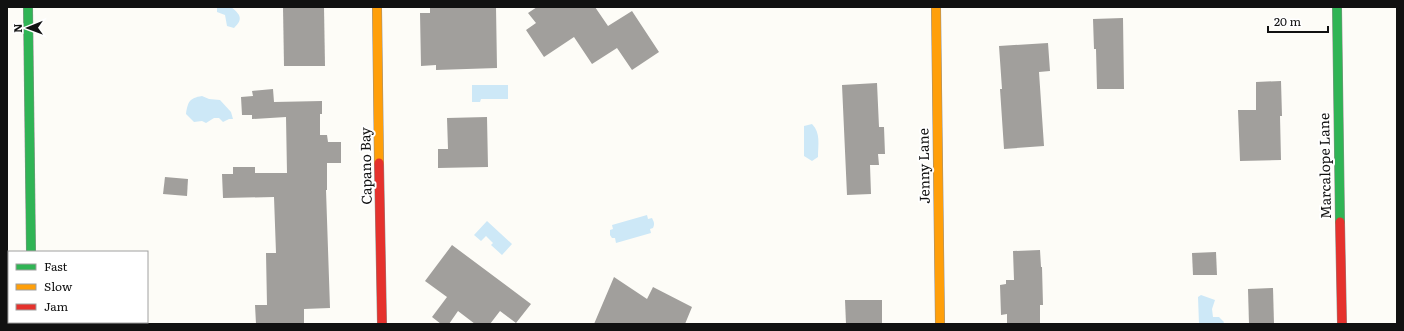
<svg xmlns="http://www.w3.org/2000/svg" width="1404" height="331" viewBox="0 0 1404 331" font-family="Literata,serif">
<rect width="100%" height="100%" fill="#fdfcf7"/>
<g fill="#cde8f7">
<path d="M217 7H231C240 14 244 19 234 28L227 26 225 15 217 12Z"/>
<path d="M472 85H508V99H481L480 102H472Z"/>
<path d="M202 96 209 99 220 100 231 112 233 119H229L223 122 219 118H214L206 123 202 121 194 122 186 114C188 102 189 98 202 96Z"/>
<path d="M812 124C821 133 818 145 818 157L812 161 804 156V126Z"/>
<path d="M647 215 648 219 652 218C654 222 655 224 653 228L650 229 651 233 616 243 615 238H612L610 235V230L613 229 612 225Z"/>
<path d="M487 221 512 244 502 255 491 245 493 243 486 236 481 241 474 235Z"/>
<path d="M1201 295 1215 300 1212 309 1213 317H1219L1224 322 1223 324H1199L1198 297Z"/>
</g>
<g fill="#a19f9c">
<path d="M283 7H324L325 66H284Z"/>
<path d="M430 7H496L497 68 436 70V65L421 66 420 13H430Z"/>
<path d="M537 7H595L608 26 632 11 659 52 632 70 617 48 592 64 574 37 544 57 526 30 536 23 528 13Z"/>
<path d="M1123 18 1124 89H1097L1096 49H1094L1093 19Z"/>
<path d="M1048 43 1050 71 1039 72 1044 146 1004 149 1000 89H1002L999 46Z"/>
<path d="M1281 81 1282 116H1280L1281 160 1240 161 1238 110H1256V82Z"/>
<path d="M877 83 879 127H884L885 154H878L879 165H870L871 194 847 195 842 85Z"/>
<path d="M273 89 274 102 322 101V114H320V135H327L328 142H341V163H327V190H326L330 308 304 309V324H256L255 305H267L266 253H276L274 197 223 198 222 174H233V167H255V173H287L286 117 252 119V115H242L241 97 253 96 252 91Z"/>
<path d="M487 117 488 167 438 168V149H448L447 118Z"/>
<path d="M165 177 188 179 187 196 163 194Z"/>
<path d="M452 245 531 304 516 323 500 311 490 324H475L458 311 449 324H441L432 317 447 297 425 281Z"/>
<path d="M1040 250 1041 267H1042L1043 305H1040V324H1007V314L1001 315 1000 285 1006 284V280H1014L1013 251Z"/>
<path d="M1216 252 1217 275H1193L1192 253Z"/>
<path d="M614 277 647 299 653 287 692 307 685 324H594Z"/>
<path d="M1273 288 1274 324H1249L1248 289Z"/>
<path d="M845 300H882V324H846Z"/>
</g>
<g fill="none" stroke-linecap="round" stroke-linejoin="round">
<defs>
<g id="fast">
<path d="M28 7 31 252"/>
<path d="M1337 7 1340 222"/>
</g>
<g id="slow">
<path d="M377 7 379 163"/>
<path d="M936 7 940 324"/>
</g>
<g id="jam">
<path d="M379 163 382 324"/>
<path d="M1340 222 1342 324"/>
<path d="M32 322V324"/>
</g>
</defs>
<use href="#fast" stroke="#8e8d8b" stroke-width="10"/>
<use href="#slow" stroke="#8e8d8b" stroke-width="10"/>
<use href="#jam" stroke="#8e8d8b" stroke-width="10"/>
<use href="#fast" stroke="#30b455" stroke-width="9"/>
<use href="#slow" stroke="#ff9f0a" stroke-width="9"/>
<use href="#jam" stroke="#e5322d" stroke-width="9"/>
</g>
<g text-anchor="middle" stroke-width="4" stroke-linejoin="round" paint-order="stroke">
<g font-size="14" fill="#111" stroke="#fff">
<text transform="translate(366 166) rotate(-91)" y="5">Capano Bay</text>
<text transform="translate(924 166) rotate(-91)" y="5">Jenny Lane</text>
<text transform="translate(1325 166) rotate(-91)" y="5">Marcalope Lane</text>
</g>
</g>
<rect width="1404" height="331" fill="none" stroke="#111111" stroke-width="16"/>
<rect x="8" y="251" width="140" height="72" fill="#ffffff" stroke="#a0a0a0"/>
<rect x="16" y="264" width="20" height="6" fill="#30b455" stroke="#a0a0a0"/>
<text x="44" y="271" font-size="12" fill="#111111">Fast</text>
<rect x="16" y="284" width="20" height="6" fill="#ff9f0a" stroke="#a0a0a0"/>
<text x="44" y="291" font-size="12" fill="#111111">Slow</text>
<rect x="16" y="304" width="20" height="6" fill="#e5322d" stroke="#a0a0a0"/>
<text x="44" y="311" font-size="12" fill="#111111">Jam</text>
<g transform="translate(28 28) rotate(269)" stroke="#ffffff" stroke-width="3" paint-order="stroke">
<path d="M0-3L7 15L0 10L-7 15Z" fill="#111111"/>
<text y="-6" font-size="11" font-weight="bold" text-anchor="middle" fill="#111111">N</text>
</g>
<path d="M1268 26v6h60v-6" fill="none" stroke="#111111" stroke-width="2"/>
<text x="1274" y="26" font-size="12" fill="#111111" stroke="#ffffff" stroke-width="3" paint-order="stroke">20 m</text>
</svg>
